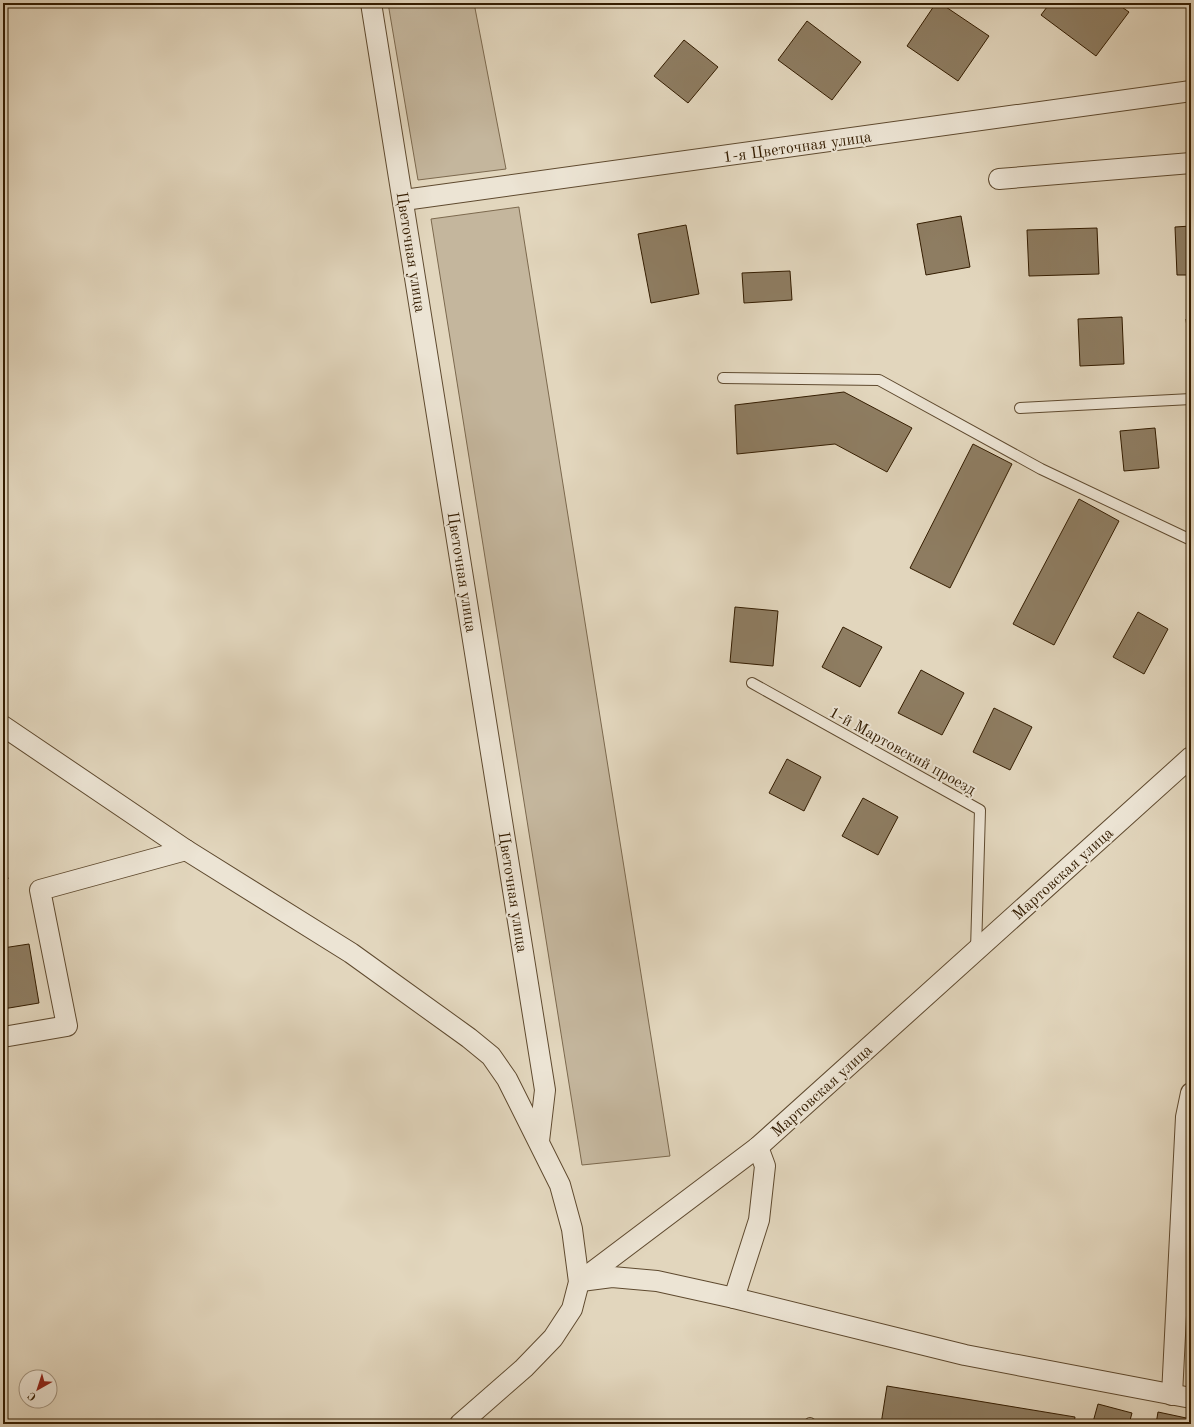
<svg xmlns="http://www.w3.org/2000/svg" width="1194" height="1427" viewBox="0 0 1194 1427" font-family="'Old Standard TT',serif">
<rect width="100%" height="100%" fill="#e2d6bd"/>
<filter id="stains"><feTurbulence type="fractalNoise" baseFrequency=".005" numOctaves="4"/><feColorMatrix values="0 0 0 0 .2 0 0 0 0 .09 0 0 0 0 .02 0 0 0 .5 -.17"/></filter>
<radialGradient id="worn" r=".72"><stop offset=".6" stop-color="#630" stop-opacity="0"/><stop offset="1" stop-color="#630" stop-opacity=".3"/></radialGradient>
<g fill="#c4b69d" stroke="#7c694e">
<path d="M388 3H474L506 169 418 180Z"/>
<path d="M519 207V208L670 1156 582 1165 431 219Z"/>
</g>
<g fill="#8e7d62" stroke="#331c00">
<path d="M936 3H940L989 36 958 81 907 46Z"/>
<path d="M1050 3H1116L1129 12 1096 56 1041 15Z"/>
<path d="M807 21 861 62 832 100 778 60Z"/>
<path d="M684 40 718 67 688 103 654 76Z"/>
<path d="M961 216 970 267 926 275 917 224Z"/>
<path d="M686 225 699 294 651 303 638 234Z"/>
<path d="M1191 226V275H1177L1175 227Z"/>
<path d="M1097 228 1099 274 1029 276 1027 230Z"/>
<path d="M790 271 792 300 744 303 742 273Z"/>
<path d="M1122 317 1124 364 1080 366 1078 319Z"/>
<path d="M1191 318V365L1186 319Z"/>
<path d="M844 392 912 428 887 472 835 444 737 454 735 405Z"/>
<path d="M1155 428 1159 468 1124 471 1120 431Z"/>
<path d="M973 444 1012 464 950 588 910 568Z"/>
<path d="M1079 499 1119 521 1054 645 1013 624Z"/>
<path d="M735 607 778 611 773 666 730 662Z"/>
<path d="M1138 612 1168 629 1144 674 1113 657Z"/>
<path d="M843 627 882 647 860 687 822 667Z"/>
<path d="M921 670 964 693 942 735 898 713Z"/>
<path d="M994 708 1032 727 1010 770 973 752Z"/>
<path d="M787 759 821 777 804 811 769 793Z"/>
<path d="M863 798 898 817 878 855 842 836Z"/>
<path d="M3 855 8 879 3 880Z"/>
<path d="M29 944 39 1003 3 1009V948Z"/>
<path d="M887 1386 1075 1417 1074 1424H881Z"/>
<path d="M1098 1404 1132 1413 1129 1424H1102L1093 1422Z"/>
<path d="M1158 1412 1191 1419V1424H1156Z"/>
</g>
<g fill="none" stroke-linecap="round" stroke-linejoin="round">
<defs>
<g id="lane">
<path d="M723 378 879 380 1041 469 1191 540"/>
<path d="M1020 408 1191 399"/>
<path d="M752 683 980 810 976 950"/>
<path d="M810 1424V1423"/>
</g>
<g id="street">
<path d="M371 3 545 1090 539 1141"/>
<path d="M999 179 1191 163"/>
<path d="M404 200 1191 91"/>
<path d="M3 726 186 850 351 953 469 1038 491 1056 507 1079 560 1185 572 1229 579 1282 572 1309 553 1338 524 1368 460 1424"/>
<path d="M3 1037 67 1026 40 890 186 850"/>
<path d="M581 1281 612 1277 657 1281 734 1298 965 1355 1191 1398"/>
<path d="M579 1282 758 1147 1191 757"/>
<path d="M734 1298 759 1220 765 1166 758 1147"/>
<path d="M1172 1395 1186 1117 1191 1093"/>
</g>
</defs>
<use href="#lane" stroke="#5f4a2f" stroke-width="12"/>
<use href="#street" stroke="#5f4a2f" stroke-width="22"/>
<use href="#lane" stroke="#ece4d4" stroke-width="10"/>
<use href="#street" stroke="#ece4d4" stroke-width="20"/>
</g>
<g text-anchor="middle" stroke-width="4" stroke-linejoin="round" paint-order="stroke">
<g font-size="16" fill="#331c00" stroke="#ece4d4">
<text transform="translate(797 146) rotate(-8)" y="6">1-я Цветочная улица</text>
<text transform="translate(412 252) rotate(81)" y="6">Цветочная улица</text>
<text transform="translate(463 572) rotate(81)" y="6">Цветочная улица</text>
<text transform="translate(903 750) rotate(29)" y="6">1-й Мартовский проезд</text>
<text transform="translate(1062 873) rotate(-42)" y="6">Мартовская улица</text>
<text transform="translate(514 892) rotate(81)" y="6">Цветочная улица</text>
<text transform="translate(821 1090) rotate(-42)" y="6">Мартовская улица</text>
</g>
</g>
<rect width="1194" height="1427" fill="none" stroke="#e2d6bd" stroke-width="16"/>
<rect x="4" y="4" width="1186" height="1419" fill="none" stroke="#331c00" stroke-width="2"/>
<rect x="8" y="8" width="1178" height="1411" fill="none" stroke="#331c00"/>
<g transform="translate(38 1389) rotate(219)"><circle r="19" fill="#ece4d4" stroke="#a2947f"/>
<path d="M0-3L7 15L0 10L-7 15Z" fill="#8f2418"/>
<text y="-6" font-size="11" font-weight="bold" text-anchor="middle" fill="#331c00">С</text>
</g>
<rect width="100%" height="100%" filter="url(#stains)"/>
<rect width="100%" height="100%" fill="url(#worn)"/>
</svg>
